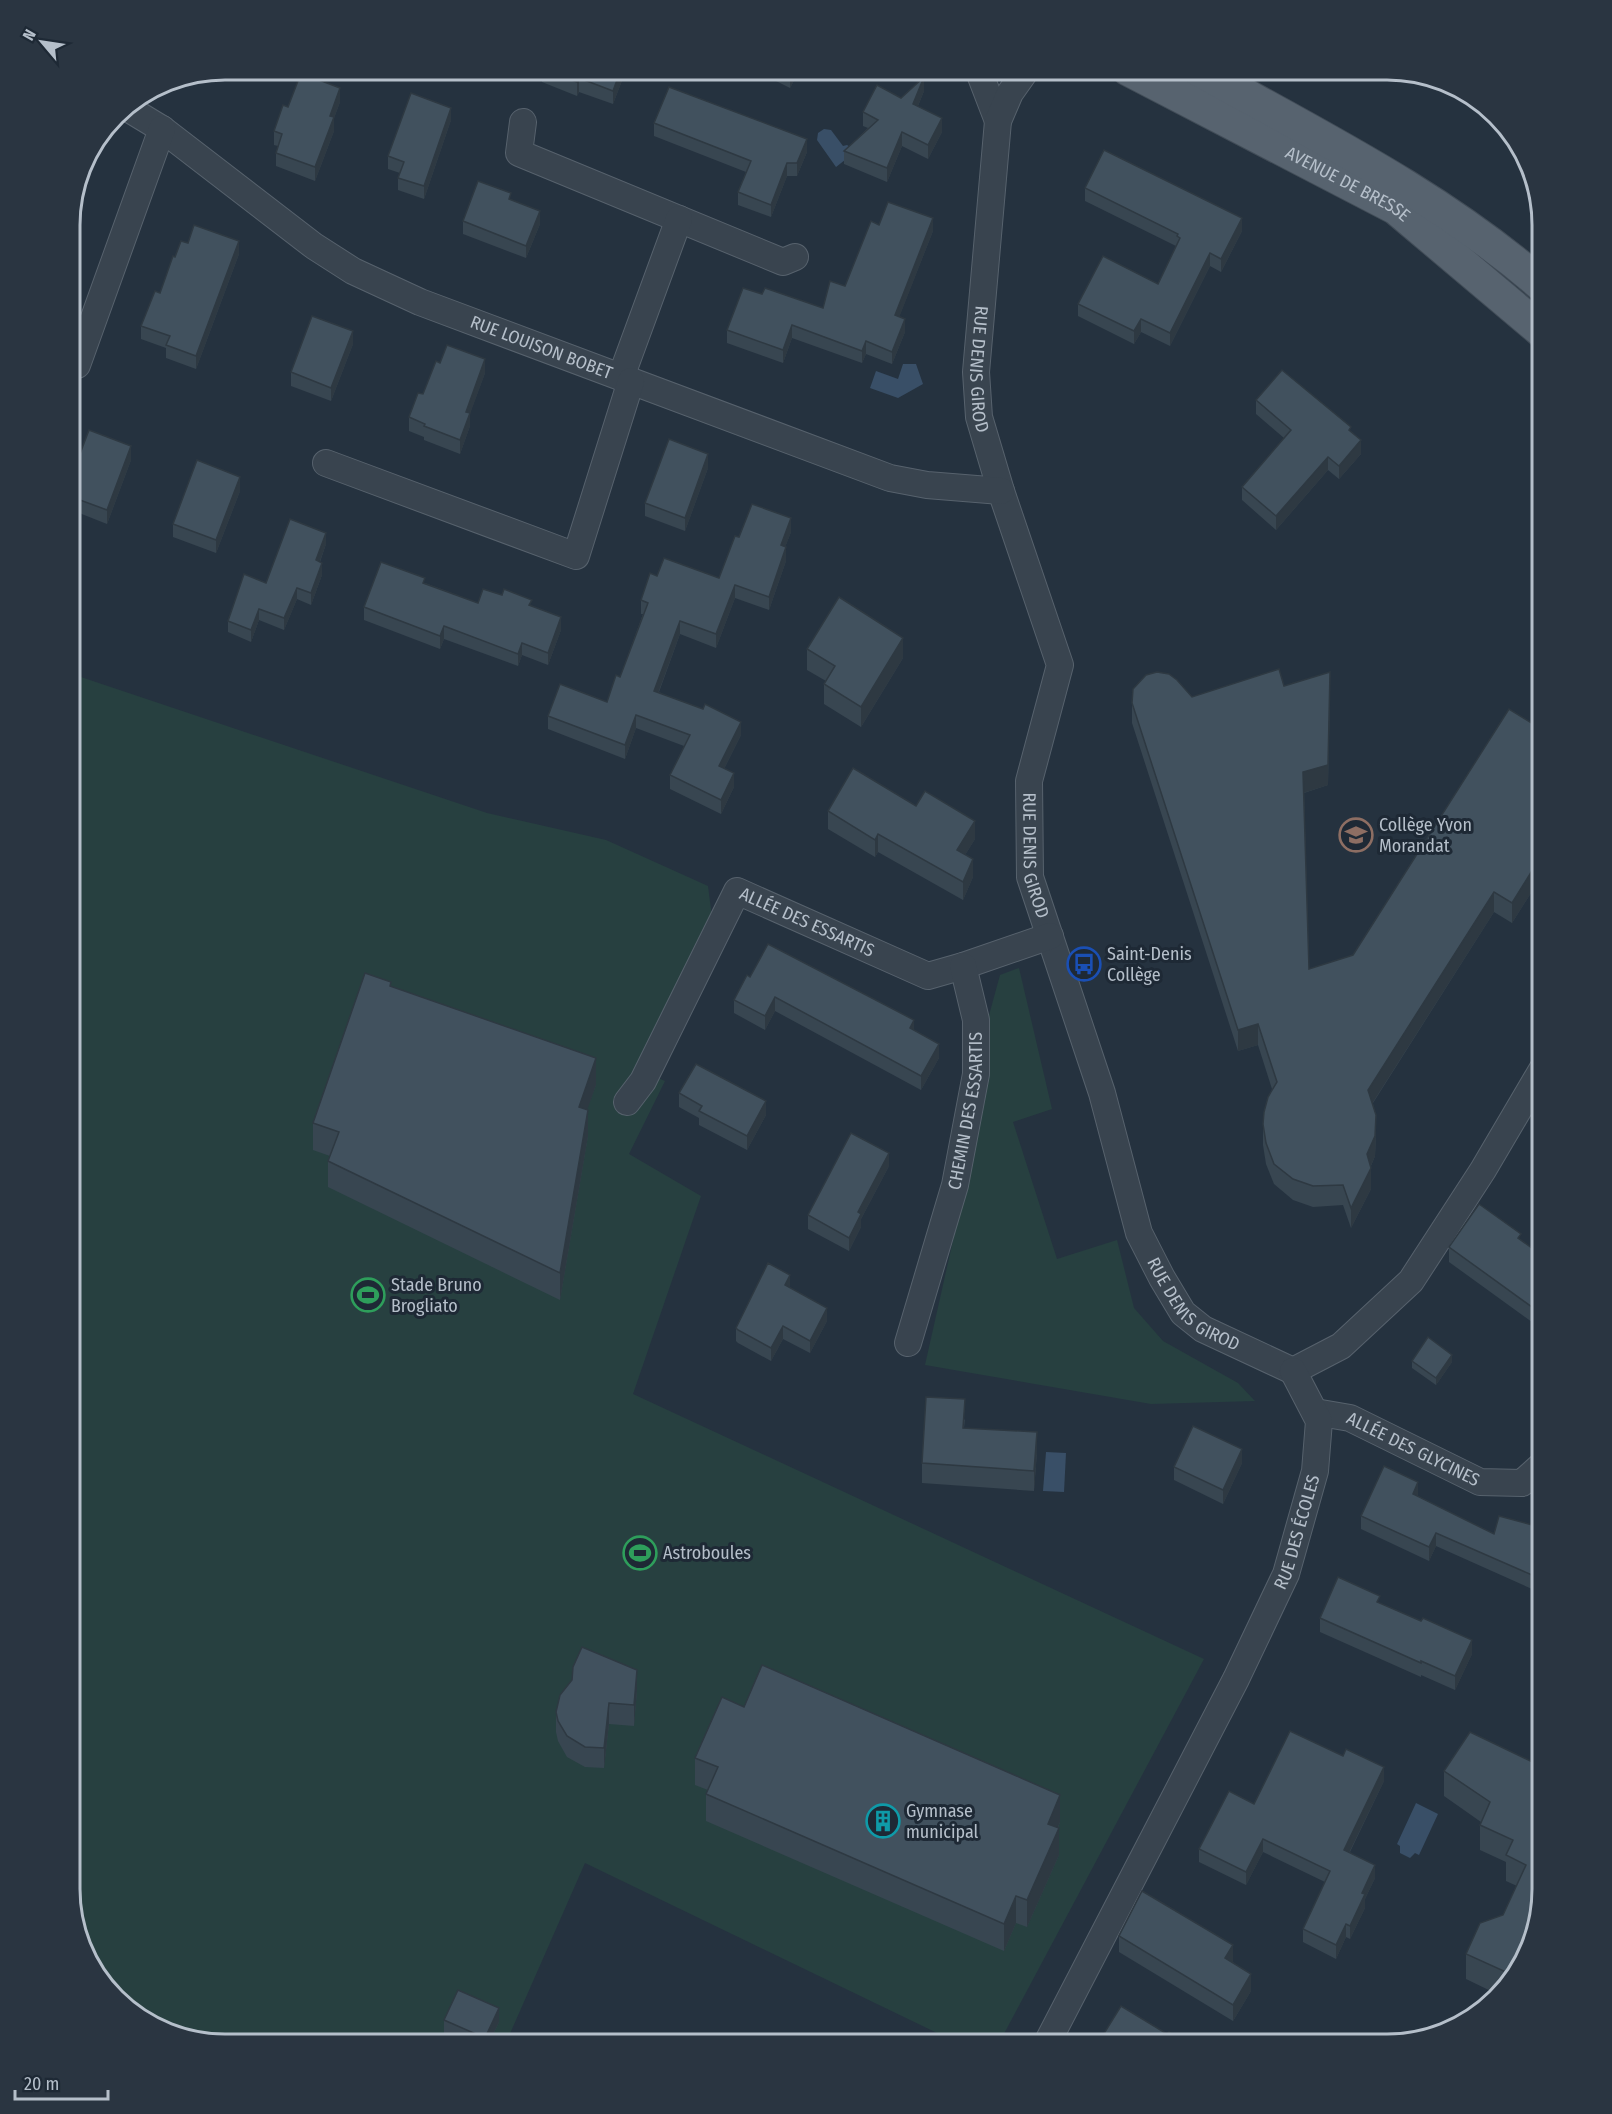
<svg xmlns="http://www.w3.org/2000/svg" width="1612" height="2114" viewBox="0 0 1612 2114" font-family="'Fira Sans Condensed',sans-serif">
<rect width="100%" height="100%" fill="#25323f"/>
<g fill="#274040">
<path d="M69 673 487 813 606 840 708 886 712 917 637 1069 665 1081 629 1154 701 1196 633 1394 1204 1659 998 2045H962L585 1863 505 2045H224L147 2024 95 1975 69 1889Z"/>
<path d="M1019 968 1052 1109 1013 1122 1057 1259 1117 1240 1134 1308 1163 1341 1238 1383 1255 1401 1151 1404 925 1365 977 1134 988 1019 1000 975Z"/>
</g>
<g fill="#394f67">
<path d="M824 129 831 130 843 146 847 145 850 147V156L836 167 817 140 818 133Z"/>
<path d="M903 364H916L923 384 898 398 870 388 876 371 898 379Z"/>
<path d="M1046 1452 1066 1453 1064 1492 1043 1491Z"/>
<path d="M1416 1803 1438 1814 1419 1855 1415 1853 1410 1858 1400 1853V1846L1397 1844Z"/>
</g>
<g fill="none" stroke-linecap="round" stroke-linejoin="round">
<defs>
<g id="street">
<path d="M978 69 998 121"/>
<path id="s1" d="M1027 69 1010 93 998 121 976 372 979 417 1001 491 1060 665 1029 781 1030 877 1102 1093 1139 1233 1162 1278 1183 1313 1203 1329 1293 1371"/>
<path id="s2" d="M124 106 162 129 314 246 353 271 420 302 890 478 927 485 1001 491"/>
<path d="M523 122 519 153 783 262 795 257"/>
<path d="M77 365 162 129"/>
<path d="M621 377 679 219"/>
<path d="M326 463 576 556 631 381"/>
<path id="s3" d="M627 1102 643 1081 737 891 928 976 963 966 1050 936"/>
<path id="s4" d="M908 1343 955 1185 976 1074V1020L963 966"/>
<path d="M1293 1371 1341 1346 1411 1281 1483 1170 1543 1068"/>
<path id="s5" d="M1315 1412 1350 1418 1480 1482 1522 1483 1542 1465"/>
<path id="s6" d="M1046 2045 1236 1679 1286 1574 1315 1471 1319 1421 1293 1371"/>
</g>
<g id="primary">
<path id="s7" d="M1128 69 1396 208 1543 332"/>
<path d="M1198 69C1316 135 1440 196 1543 286"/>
</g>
</defs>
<use href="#street" stroke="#57626d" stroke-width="28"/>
<use href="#primary" stroke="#424d58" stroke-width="35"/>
<use href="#street" stroke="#39444f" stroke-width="26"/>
<use href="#primary" stroke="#57636f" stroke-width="33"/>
</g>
<g fill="#384651">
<path d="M474 69H484L482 72Z"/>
<path d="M542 69H623V78L613 104 579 92 577 96 542 82Z"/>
<path d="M752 69H800L790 88Z"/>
<path d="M924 91 918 106 942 132 928 159 902 146 887 182 844 164V151L868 128 863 126V112L901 98Z"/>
<path d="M340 102 334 118V131L315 181 276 166V153L278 146 274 145V131L288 107Z"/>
<path d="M451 120 424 199 398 190V178L400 173 388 169V156Z"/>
<path d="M654 123 807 152 797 176H787L771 217 738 205V192L746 172 654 136Z"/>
<path d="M1085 188 1242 231 1221 272 1210 266 1170 346 1141 332 1134 344 1078 316V304L1158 284 1176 246 1085 201Z"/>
<path d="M511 200 540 224 526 258 463 234V221Z"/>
<path d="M879 225 933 231 899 317 905 332 892 364 866 354 862 363 792 338 783 363 727 343V330L762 294 823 308 845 286Z"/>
<path d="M188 243 239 254 196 369 166 358V348L141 339V326L160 293 175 257Z"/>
<path d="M353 344 331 401 291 386V372Z"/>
<path d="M440 363 485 373 470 413V426L460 454 424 440V437L409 431V417L423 394Z"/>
<path d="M1256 400 1351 432 1361 454 1339 479 1328 470 1276 530 1242 500V487L1284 438 1256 414Z"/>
<path d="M131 460 107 524 69 509V483Z"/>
<path d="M708 468 685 531 645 516V503Z"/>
<path d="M240 491 216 553 173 537V524Z"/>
<path d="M791 532 785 547 786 561 769 610 735 598 716 648 680 634 659 692 741 735 724 769 734 787 721 814 670 789V775L684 746 636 728 625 759 548 729V716L607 702 620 677 643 614H641V600L657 576 719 578 739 537Z"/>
<path d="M326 544 320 562 322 575 311 605 297 599 284 630 259 620 251 642 228 632V621L266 583Z"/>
<path d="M425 583 478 603 532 606 561 630 548 665 522 655 518 666 444 639 440 649 364 620V607Z"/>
<path d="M807 649 903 658 861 727 824 704V684L826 681 807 670Z"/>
<path d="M1284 686 1330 693 1328 785 1304 793 1309 969 1353 955 1538 727 1543 719V874L1512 923 1494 912 1373 1103 1376 1136 1375 1156 1371 1166V1189L1351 1228 1343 1205 1313 1207 1293 1200 1274 1184 1266 1164 1263 1145V1124L1272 1089 1258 1045 1238 1051 1132 723V703L1192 697Z"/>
<path d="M916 806 975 839 965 855 973 877 963 900 878 852 875 857 828 829V811Z"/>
<path d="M750 977 914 1031 939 1058 921 1090 775 1011 765 1030 734 1013V1000Z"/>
<path d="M391 986 596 1085 587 1109 588 1136 560 1300 328 1187V1161L330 1156 313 1150V1123Z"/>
<path d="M679 1093 766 1115 747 1150 699 1125V1118L679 1107Z"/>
<path d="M889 1166 861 1219V1227L849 1251 808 1229V1215Z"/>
<path d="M1543 1171V1208L1533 1203V1188Z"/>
<path d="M1449 1247 1543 1256V1363L1534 1356V1341L1543 1330 1449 1262Z"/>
<path d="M790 1288 827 1321 810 1353 783 1339 771 1361 738 1343 736 1341V1328Z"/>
<path d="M1412 1361 1452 1362 1436 1385 1412 1368Z"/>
<path d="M965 1419 964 1428 1037 1452 1034 1491 922 1483V1463Z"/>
<path d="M1242 1463 1223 1504 1174 1480V1467Z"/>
<path d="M1418 1496 1417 1497 1494 1534 1536 1531 1543 1533V1589L1533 1587 1532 1589 1436 1546 1429 1561 1361 1529V1516Z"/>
<path d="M1380 1603 1472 1654 1455 1690 1421 1675V1677L1320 1632V1618Z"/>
<path d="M637 1691 634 1726 609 1724 604 1768 585 1767 567 1757 558 1741 556 1732V1712Z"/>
<path d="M744 1707 1060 1822 1058 1828 1059 1855 1027 1927 1016 1923 1004 1951 706 1821V1794L708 1790 695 1785V1758Z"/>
<path d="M1470 1732 1543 1890 1522 1967 1497 1994 1466 1979V1954L1503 1915 1517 1886 1506 1881V1862L1480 1850V1825L1481 1822 1444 1796V1771Z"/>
<path d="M1384 1781 1350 1852 1375 1878 1365 1899V1908L1350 1939 1346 1937 1336 1959 1303 1942V1929L1325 1882 1263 1852 1246 1885 1199 1862V1849L1254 1804Z"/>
<path d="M1119 1936 1233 1962 1251 1991 1233 2021 1119 1952Z"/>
<path d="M444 2020 499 2022 488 2045H469L444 2034Z"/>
</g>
<g fill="#2e3942">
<path d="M621 69H623V78L613 104V91Z"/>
<path d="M790 69H800L790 88Z"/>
<path d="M924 77V91L913 118V104Z"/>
<path d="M579 78V92L577 96V82Z"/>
<path d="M340 88V102L334 118V131L315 181V167L330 116Z"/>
<path d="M451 108V120L424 199V186Z"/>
<path d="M942 118V132L928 159V145Z"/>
<path d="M902 132V146L887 182V168Z"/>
<path d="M807 139V152L797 176V163Z"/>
<path d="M787 163V176L771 217V205Z"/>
<path d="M540 211V224L526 258V246Z"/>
<path d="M933 218V231L895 328V315Z"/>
<path d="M1242 218V231L1221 272V259Z"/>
<path d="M239 241V254L196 369V356Z"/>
<path d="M1210 253V266L1170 346V333Z"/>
<path d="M905 319V332L892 364V352Z"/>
<path d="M1141 319V332L1134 344V331Z"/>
<path d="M792 325V338L783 363V350Z"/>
<path d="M353 331V344L331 401V388Z"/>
<path d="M866 341V354L862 363V351Z"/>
<path d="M485 359V373L466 425V412Z"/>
<path d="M470 413V426L460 454V440Z"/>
<path d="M1361 440V454L1339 479V466Z"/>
<path d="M131 446V460L107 524V510Z"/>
<path d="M708 454V468L685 531V518Z"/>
<path d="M1328 457V470L1276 530V516Z"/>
<path d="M240 477V491L216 553V540Z"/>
<path d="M791 518V532L781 558V545Z"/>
<path d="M326 533V544L316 572V560Z"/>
<path d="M786 547V561L769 610V597Z"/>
<path d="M322 563V575L311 605V593Z"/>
<path d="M735 585V598L716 648V634Z"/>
<path d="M297 588V599L284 630V618Z"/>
<path d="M259 609V620L251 642V630Z"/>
<path d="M561 617V630L548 665V653Z"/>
<path d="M680 621V634L654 704V691Z"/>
<path d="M444 626V639L440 649V636Z"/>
<path d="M903 638V658L861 727V707Z"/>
<path d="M522 643V655L518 666V654Z"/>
<path d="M1330 693 1328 785 1303 793V772Z"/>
<path d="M636 715V728L625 759V745Z"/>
<path d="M741 722V735L719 779V766Z"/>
<path d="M734 773V787L721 814V800Z"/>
<path d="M975 821V839L957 868V850Z"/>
<path d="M878 834V852L875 857V840Z"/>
<path d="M1543 853V874L1512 923V903Z"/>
<path d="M973 859V877L963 900V882Z"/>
<path d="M1494 892V912L1368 1110V1090Z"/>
<path d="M775 997V1011L765 1030V1016Z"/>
<path d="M914 1020V1033L910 1028Z"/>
<path d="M1258 1024V1045L1238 1051V1030Z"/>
<path d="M939 1044V1058L921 1090V1076Z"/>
<path d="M596 1058V1085L579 1133V1107Z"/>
<path d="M766 1101V1115L747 1150V1136Z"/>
<path d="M588 1110V1136L560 1300V1273Z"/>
<path d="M1376 1115V1136L1375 1156 1367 1175V1154Z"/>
<path d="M889 1153V1166L861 1219V1227L849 1251V1238L858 1212Z"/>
<path d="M1371 1168V1189L1351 1228V1208Z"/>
<path d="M790 1275V1287L785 1298V1285Z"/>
<path d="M827 1308V1321L810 1353V1341Z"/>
<path d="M783 1326V1339L771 1361V1348Z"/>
<path d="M1452 1355V1362L1436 1385V1378Z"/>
<path d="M1037 1432V1452L1034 1491V1471Z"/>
<path d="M1242 1449V1463L1223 1504V1490Z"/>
<path d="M1418 1482V1496L1413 1508V1494Z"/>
<path d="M1436 1533V1546L1429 1561V1547Z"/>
<path d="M1533 1573V1587L1532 1589V1575Z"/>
<path d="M1472 1640V1654L1455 1690V1676Z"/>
<path d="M637 1670V1691L634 1726V1705Z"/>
<path d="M609 1703V1724L604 1768V1748Z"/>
<path d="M1384 1767V1781L1344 1863V1850Z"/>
<path d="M1060 1795V1822L1048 1851V1824Z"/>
<path d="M1059 1828V1855L1027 1927V1900Z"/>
<path d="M1263 1839V1852L1246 1885V1872Z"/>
<path d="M1375 1865V1878L1365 1899V1908L1350 1939V1926L1362 1893Z"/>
<path d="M1016 1896V1923L1004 1951V1924Z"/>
<path d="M1346 1924V1937L1336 1959V1945Z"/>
<path d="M1525 1938V1955L1522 1967 1508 1982V1973Z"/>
<path d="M1233 1945V1962L1225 1974V1958Z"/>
<path d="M1251 1974V1991L1233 2021V2005Z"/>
<path d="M499 2008V2022L488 2045H485V2038Z"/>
</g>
<g fill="#41515e" stroke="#2e3942" stroke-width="1.5">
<path d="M544 69H621L613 91 579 78 577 82Z"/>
<path d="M301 73 340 88 330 116 334 117 315 167 276 153 282 134 274 131 283 105 288 107Z"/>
<path d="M924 77 913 104 942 118 928 145 902 132 887 168 844 151 878 120 863 112 877 85 901 98Z"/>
<path d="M669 87 807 139 797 163H787L771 205 738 192 751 161 654 123Z"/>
<path d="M411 93 451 108 424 186 398 178 404 162 388 156Z"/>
<path d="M1104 150 1242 218 1221 259 1210 253 1170 333 1141 319 1134 331 1078 304 1103 256 1158 284 1180 238 1177 236 1178 234 1085 188Z"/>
<path d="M478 181 511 193 509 199 540 211 526 246 463 221Z"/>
<path d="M888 202 933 218 895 315 905 319 892 352 866 341 862 351 792 325 783 350 727 330 743 288 762 294 765 288 823 308 830 281 845 286 871 221 879 225Z"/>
<path d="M194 225 239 241 196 356 166 345 170 336 141 326 155 291 160 293 173 256 175 257 181 241 188 243Z"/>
<path d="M312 316 353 331 331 388 291 372Z"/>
<path d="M447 345 485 359 466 412 470 413 460 440 424 426 425 424 409 417 418 393 423 394 436 361 440 363Z"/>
<path d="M1282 370 1351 427 1349 430 1361 440 1339 466 1328 457 1276 516 1242 487 1291 430 1256 400Z"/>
<path d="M89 430 131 446 107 510 69 496V483Z"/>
<path d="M669 439 708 454 685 518 645 503Z"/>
<path d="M197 460 240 477 216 540 173 524Z"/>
<path d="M752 504 791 518 781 545 786 547 769 597 735 585 716 634 680 621 654 691 703 709 705 704 741 722 719 766 734 773 721 800 670 775 690 735 636 715 625 745 548 716 560 684 607 702 616 675 620 677 648 603 641 600 650 573 657 576 664 558 719 578 735 536 739 537Z"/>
<path d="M290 519 326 533 316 560 322 563 311 593 297 588 284 618 259 609 251 630 228 621 244 574 266 583Z"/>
<path d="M381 562 425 578 423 583 478 603 483 589 502 595 504 589 532 600 529 605 561 617 548 653 522 643 518 654 444 626 440 636 364 607Z"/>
<path d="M839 597 903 638 861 707 824 684 835 666 807 649Z"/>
<path d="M1279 669 1284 686 1330 672 1328 765 1303 772 1309 969 1353 955 1509 709 1538 727 1543 719V853L1512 903 1494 892 1368 1090 1376 1115 1375 1136 1367 1154 1371 1168 1351 1208 1343 1185 1313 1186 1293 1179 1274 1164 1266 1143 1263 1124 1264 1112 1268 1097 1277 1082 1258 1024 1238 1030 1132 703 1133 689 1146 675 1157 672 1169 674 1177 680 1192 697Z"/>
<path d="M853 768 916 806 925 791 975 821 957 850 973 859 963 882 878 834 875 840 828 811Z"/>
<path d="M768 944 914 1020 910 1028 939 1044 921 1076 775 997 765 1016 734 1000 747 975 750 977Z"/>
<path d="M365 973 391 982 390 986 596 1058 579 1107 588 1110 560 1273 328 1161 339 1132 313 1123Z"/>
<path d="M696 1064 766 1101 747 1136 699 1111 702 1106 679 1093Z"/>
<path d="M851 1133 889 1153 858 1212 861 1214 849 1238 808 1215Z"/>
<path d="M1543 1171V1193L1533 1188Z"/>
<path d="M1479 1204 1521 1234 1518 1238 1543 1256V1315L1449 1247Z"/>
<path d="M768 1263 790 1275 785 1285 827 1308 810 1341 783 1326 771 1348 738 1330 736 1328Z"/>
<path d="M1543 1329V1348L1534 1341Z"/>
<path d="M1428 1337 1452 1355 1436 1378 1412 1361Z"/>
<path d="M926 1397 965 1399 963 1428 1037 1432 1034 1471 922 1463Z"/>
<path d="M1193 1426 1242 1449 1223 1490 1174 1467Z"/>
<path d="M1384 1466 1418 1482 1413 1494 1494 1534 1499 1516 1536 1526 1534 1531 1543 1533V1576L1533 1573 1532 1575 1436 1533 1429 1547 1361 1516Z"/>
<path d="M1338 1577 1380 1596 1377 1602 1421 1621 1423 1618 1472 1640 1455 1676 1421 1661V1663L1320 1618Z"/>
<path d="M582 1647 637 1670 634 1705 609 1703 604 1748 585 1747 567 1736 558 1721 556 1712 560 1695 572 1680 573 1667Z"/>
<path d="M762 1665 1060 1795 1048 1824 1059 1828 1027 1900 1016 1896 1004 1924 706 1794 718 1767 695 1758 722 1697 744 1707Z"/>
<path d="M1290 1731 1343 1756 1346 1749 1384 1767 1344 1850 1375 1865 1362 1893 1365 1894 1350 1926 1346 1924 1336 1945 1303 1929 1330 1871 1263 1839 1246 1872 1199 1849 1229 1791 1254 1804Z"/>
<path d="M1470 1732 1543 1767V1890L1529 1940 1525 1938 1508 1973 1466 1954 1480 1923 1503 1915 1526 1865 1506 1855 1513 1840 1480 1825 1490 1802 1444 1771Z"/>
<path d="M1142 1891 1233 1945 1225 1958 1251 1974 1233 2005 1119 1936Z"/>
<path d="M458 1990 499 2008 485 2038 444 2020Z"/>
<path d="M1121 2006 1167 2034 1169 2032 1190 2045H1097Z"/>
</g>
<defs>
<symbol id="school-ring" viewBox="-11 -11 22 22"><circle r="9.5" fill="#1e2935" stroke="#8d6e63" stroke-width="1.5"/><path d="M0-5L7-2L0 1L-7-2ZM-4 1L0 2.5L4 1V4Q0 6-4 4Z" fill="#8d6e63"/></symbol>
<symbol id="bus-ring" viewBox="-11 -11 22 22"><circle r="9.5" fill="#1e2935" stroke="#1a4fb4" stroke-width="1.5"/><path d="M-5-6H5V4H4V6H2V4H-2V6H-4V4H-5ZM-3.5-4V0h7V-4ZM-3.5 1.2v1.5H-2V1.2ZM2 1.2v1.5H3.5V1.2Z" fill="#1a4fb4"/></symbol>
<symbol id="stadium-ring" viewBox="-11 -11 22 22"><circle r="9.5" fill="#1e2935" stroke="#2e9e5b" stroke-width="1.5"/><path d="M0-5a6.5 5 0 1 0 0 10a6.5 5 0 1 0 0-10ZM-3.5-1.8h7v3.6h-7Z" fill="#2e9e5b"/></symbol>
<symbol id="building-ring" viewBox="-11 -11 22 22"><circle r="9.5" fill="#1e2935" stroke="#0f9aa8" stroke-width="1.5"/><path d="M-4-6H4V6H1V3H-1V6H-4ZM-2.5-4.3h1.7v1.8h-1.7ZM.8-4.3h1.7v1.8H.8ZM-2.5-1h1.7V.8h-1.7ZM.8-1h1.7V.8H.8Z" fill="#0f9aa8"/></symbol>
</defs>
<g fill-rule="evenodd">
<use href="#school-ring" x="1337" y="816" width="38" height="38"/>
<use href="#bus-ring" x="1065" y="945" width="38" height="38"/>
<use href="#stadium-ring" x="349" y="1276" width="38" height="38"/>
<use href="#stadium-ring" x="621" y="1534" width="38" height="38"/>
<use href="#building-ring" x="864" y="1802" width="38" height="38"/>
</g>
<g text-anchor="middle" stroke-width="6" stroke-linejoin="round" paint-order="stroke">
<g font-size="18" fill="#b5bfca" stroke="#1e2935">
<text dy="6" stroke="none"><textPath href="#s7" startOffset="248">AVENUE DE BRESSE</textPath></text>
<text dy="6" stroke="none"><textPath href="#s2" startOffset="486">RUE LOUISON BOBET</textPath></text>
<text dy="6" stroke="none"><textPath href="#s1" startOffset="309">RUE DENIS GIROD</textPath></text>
<text dy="6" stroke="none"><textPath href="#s1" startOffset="813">RUE DENIS GIROD</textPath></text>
<text dy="6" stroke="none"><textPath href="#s3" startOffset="315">ALLÉE DES ESSARTIS</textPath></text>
<text dy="6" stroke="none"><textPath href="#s4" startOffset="240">CHEMIN DES ESSARTIS</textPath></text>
<text dy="6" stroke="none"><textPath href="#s1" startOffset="1299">RUE DENIS GIROD</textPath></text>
<text dy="6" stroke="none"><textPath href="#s5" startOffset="106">ALLÉE DES GLYCINES</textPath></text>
<text dy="6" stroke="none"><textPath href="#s6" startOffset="572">RUE DES ÉCOLES</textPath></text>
</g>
<g font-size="18" fill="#b5bfca" stroke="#1e2935" text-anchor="start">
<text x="1379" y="831">Collège Yvon<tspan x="1379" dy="21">Morandat</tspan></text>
<text x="1107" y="960">Saint-Denis<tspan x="1107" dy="21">Collège</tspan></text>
<text x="391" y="1291">Stade Bruno<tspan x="391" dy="21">Brogliato</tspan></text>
<text x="663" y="1559">Astroboules</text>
<text x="906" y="1817">Gymnase<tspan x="906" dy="21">municipal</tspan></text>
</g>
</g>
<path d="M0 0H1612V2114H0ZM225 80H1387A145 145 0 0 1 1532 225V1889A145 145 0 0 1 1387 2034H225A145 145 0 0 1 80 1889V225A145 145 0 0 1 225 80Z" fill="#2a3541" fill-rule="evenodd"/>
<path fill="none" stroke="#b5bfca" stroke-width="3" d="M225 80H1387A145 145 0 0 1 1532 225V1889A145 145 0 0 1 1387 2034H225A145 145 0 0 1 80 1889V225A145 145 0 0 1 225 80Z"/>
<g transform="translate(42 42) rotate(299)" stroke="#1e2935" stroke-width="4.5" paint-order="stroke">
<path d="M0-4.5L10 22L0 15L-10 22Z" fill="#b5bfca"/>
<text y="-9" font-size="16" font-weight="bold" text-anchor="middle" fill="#b5bfca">N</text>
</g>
<path d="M15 2090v9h93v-9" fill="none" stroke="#b5bfca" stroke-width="3"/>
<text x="24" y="2090" font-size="18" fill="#b5bfca" stroke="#1e2935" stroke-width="4.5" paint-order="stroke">20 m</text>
</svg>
